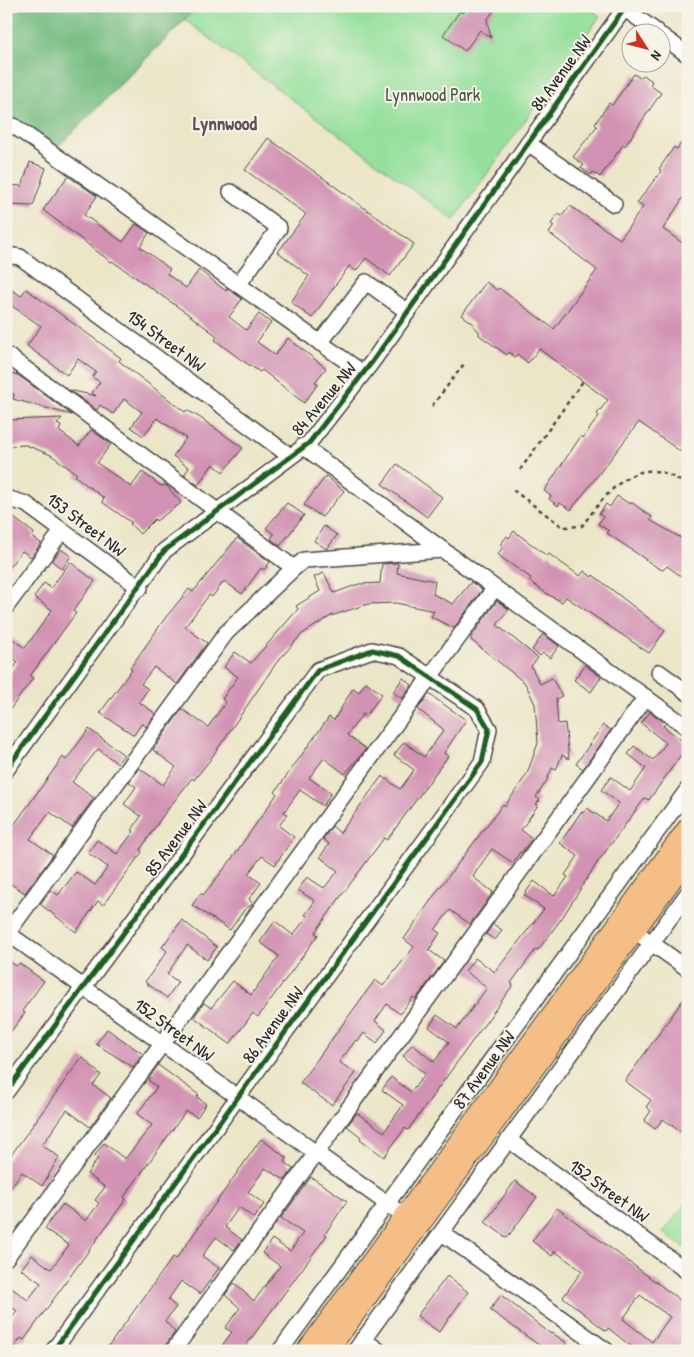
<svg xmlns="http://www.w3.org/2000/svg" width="694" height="1357" viewBox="0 0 694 1357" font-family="'Patrick Hand',sans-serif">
<rect width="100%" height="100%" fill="#f7f3e8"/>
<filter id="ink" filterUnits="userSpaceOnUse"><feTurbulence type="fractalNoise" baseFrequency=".02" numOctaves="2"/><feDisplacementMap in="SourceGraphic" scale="10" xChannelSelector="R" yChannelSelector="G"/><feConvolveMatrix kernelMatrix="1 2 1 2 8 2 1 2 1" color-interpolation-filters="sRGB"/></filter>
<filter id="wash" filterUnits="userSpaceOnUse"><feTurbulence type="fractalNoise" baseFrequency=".0096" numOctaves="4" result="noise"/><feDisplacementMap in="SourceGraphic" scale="20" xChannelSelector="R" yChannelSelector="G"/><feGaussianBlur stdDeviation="1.12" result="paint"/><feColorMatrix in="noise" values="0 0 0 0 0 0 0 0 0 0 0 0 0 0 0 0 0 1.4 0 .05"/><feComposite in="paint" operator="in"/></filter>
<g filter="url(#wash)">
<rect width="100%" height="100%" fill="#ece6c9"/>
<g fill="#95e09c" stroke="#608664">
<path d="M26 6H586L600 16 454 220 185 20 57 148 6 115V18Z"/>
<path d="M688 1200V1250L663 1233Z"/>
</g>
<path fill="#78be84" stroke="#527458" d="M26 6H198L57 148 6 115V18Z"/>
<g id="blocks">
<g fill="#d292b3" fill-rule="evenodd">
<path d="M469 6H497L487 20 491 38 480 30 465 51 443 35 460 11 463 13Z"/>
<path d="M634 74 640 78 643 75 652 81 650 85 661 93 625 146 623 145 600 177 593 172 591 175 581 168 584 165 573 157 597 126 595 124 609 103 612 105Z"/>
<path d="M688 134V190L663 229 688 247V457L639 422 571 510 560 503 558 506 549 499 551 496 544 491 581 436 583 438 599 416 597 414 608 400 539 349 528 363 517 354 515 357 509 352 507 355 479 335V331L473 326 474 324 462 315 486 282 497 290 499 288 554 329 597 270 549 233 554 226 551 224 558 214 562 216 570 206 620 239 643 207 637 203 661 171 659 169 674 147 677 149Z"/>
<path d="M268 138 414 244 390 276 366 258 356 271 349 266 312 318 291 302 309 276 278 252 306 214 245 170Z"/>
<path d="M30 162 46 168 33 206 6 205V185L22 186Z"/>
<path d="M68 176 97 196 84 215 123 242 136 224 149 233 140 247 170 269 167 274 186 288 199 270 226 291 227 288 242 299 229 317 246 330 259 314 271 323 257 342 275 355 288 338 326 368 315 382 318 384 304 403 262 370 260 372 240 359 215 340 217 336 188 314 112 261 111 262 43 210Z"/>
<path d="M6 286 21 296 26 289 121 358 119 361 185 412 187 410 199 417 243 448 223 472 213 464 198 485 184 475 189 468 173 456 186 438 157 418 143 436 131 427 142 412 124 399 113 414 100 405 97 410 69 390 96 396 92 393 100 382 92 377 96 372 78 359 67 375 27 346 41 326 6 302Z"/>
<path d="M6 372 18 375 72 415 13 399 14 394 6 392Z"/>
<path d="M62 418 57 424 61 426 59 431 79 446 91 430 111 444 97 463 131 487 142 472 161 486 166 485 181 503 156 521 155 519 140 534 130 524 132 523 102 502 104 498 75 476 77 474 51 455 26 445 6 446V420Z"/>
<path d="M397 464 442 497 427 517 382 484Z"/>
<path d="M326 476 344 491 322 517 304 505Z"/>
<path d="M617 496 630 504 631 502 652 517 650 520 688 542V578L682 574 681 576 667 566 663 570 658 568 607 533 609 531 598 524 603 517 599 514 606 504 610 507Z"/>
<path d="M287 503 304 515 280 546 271 539 274 534 266 528Z"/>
<path d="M6 512 34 533 32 537 41 543 31 557 22 551 6 571Z"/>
<path d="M324 526 337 535 327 549 314 541Z"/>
<path d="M514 531 547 556 549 554 580 576 584 571 592 577 593 575 665 631 649 653 566 597 562 602 549 595 529 581 531 578 502 558 498 554 503 547 500 545 507 536 509 538Z"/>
<path d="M237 538 270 562 264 570 261 568 242 594 224 581 212 597 209 595 185 627 207 643 177 684 154 667 141 684 148 689 139 702 156 714 146 727 142 723 134 735 100 713 132 669 130 668 166 617 189 589 193 592Z"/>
<path d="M61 549 71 556 62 569 52 561Z"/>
<path d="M70 562 95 581 73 611 76 613 30 676 33 678 6 715V679L18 662 6 653V634L25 648 52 610 34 597 44 583 51 588Z"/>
<path d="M396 563H398L397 573 435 581 433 594 453 604 471 582 482 590 454 628 431 617 434 611 396 603 368 604 331 616 302 634 277 662 210 760 194 780 192 778 162 817 140 850 142 852 103 905 98 901 76 932 40 904 51 890 58 895 76 872 95 885 108 867 88 853 97 840 117 854 134 831 132 830 141 816 124 804 136 787 129 782 139 768 163 785 176 767 153 750 182 709 208 727 226 702 222 699 238 677 224 667 235 652 251 663 298 609 296 606 320 591 314 577 324 573 334 593 359 584 380 583 382 564Z"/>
<path d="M497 601 509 609 497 625 538 658 531 666 540 684 552 678 562 696 556 699 558 724 565 723 569 759 562 755 556 770 552 768 546 782 536 797 540 800 536 804 538 805 521 830 532 838 521 853 520 852 513 863 492 849 479 867 473 877 493 892 470 924 450 910 435 930 440 933 429 950 444 961 416 999 413 997 400 1014 387 1004 375 1021 386 1030 377 1043 364 1033 358 1041 356 1040 339 1062 356 1073 332 1105 300 1083 375 980 383 986 414 947 404 939 438 890 503 804 505 806 527 774 538 743 535 704 525 683 471 640V637Z"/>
<path d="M543 634 559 646 550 658 543 653 540 656 532 650Z"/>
<path d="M585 665 601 677 591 692 574 680Z"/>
<path d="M403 678 412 685 402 699 393 692Z"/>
<path d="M366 682 382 694 366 716 363 714 347 735 366 749 345 774 324 758 309 778 331 793 323 806 300 790 284 812 287 814 279 826 294 837 275 865 262 856 248 874 261 883 249 899 253 904 244 910 230 930 192 905 201 893 203 895 228 864 277 794 275 792 329 717 334 720 353 688 359 692Z"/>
<path d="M429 694 466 720 444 753 448 756 387 840 384 838 336 903 315 933 318 935 258 1017 253 1013 230 1044 194 1017 204 1003 211 1008 233 981 251 995 279 956 260 942 275 921 293 935 308 916 305 915 315 901 298 890 307 877 324 888 338 871 320 857 329 844 323 839 332 826 340 833 382 776 400 789 414 770 394 755 404 742 424 757 444 730 418 709Z"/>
<path d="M650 712 666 723 663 726 688 745 649 800 645 798 597 863 562 918 538 950 536 949 511 983 513 985 408 1130 405 1128 384 1157 360 1139 361 1137 347 1126 357 1113 384 1132 403 1105 382 1090 391 1077 411 1092 425 1074 403 1056 412 1044 434 1062 449 1042 429 1027 437 1015 457 1029 487 988 465 971 475 958 495 972 544 909 524 895 534 881 554 896 568 877 565 875 578 856 560 843 581 812 583 813 587 808 606 821 619 803 601 790 611 777 630 791 646 768 628 754 634 746 653 760 666 743 641 723Z"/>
<path d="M603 725 611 730 583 769 576 764Z"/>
<path d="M89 729 124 755 117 763 98 749 72 782 94 798 72 828 50 812 30 839 53 855 25 893 6 881V836L63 757 66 760Z"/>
<path d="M182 920 217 947 207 960 187 945 167 974 178 982 167 998 145 982 167 951 162 947Z"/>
<path d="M493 924 502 930 495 940 486 934Z"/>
<path d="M6 959 16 966 19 963 44 981 22 1011 25 1013 6 1038Z"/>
<path d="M688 993V1137L663 1119 655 1129 644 1121 651 1111 646 1107 651 1100 625 1081Z"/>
<path d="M107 1029 143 1054 133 1067 96 1044Z"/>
<path d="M82 1057 101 1075 93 1085 111 1098 90 1127 67 1110 42 1145 59 1157 42 1186 22 1172 6 1194V1162Z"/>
<path d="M158 1065 199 1095 197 1097 206 1104 197 1117 186 1111 124 1197 126 1199 24 1340 21 1338 11 1351H6V1326L17 1311 6 1303V1284L28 1300 41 1283 21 1269 32 1255 51 1269 69 1245 45 1229 52 1218 63 1204 86 1221 99 1203 95 1200 105 1187 87 1174 98 1158 95 1155 104 1143 125 1159 152 1125 137 1114 157 1087 148 1080Z"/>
<path d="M261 1139 287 1158 285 1162 293 1169 285 1180 265 1168 248 1192 264 1204 254 1218 239 1207 225 1227 242 1240 234 1250 216 1237 202 1256 219 1268 200 1294 181 1281 168 1300 176 1307 165 1321 175 1332 161 1351H105L173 1257 176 1259Z"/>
<path d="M311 1177 347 1201 325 1234 327 1235 242 1351H218L232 1332 225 1328 240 1308 225 1295 234 1283 254 1301 280 1266 262 1253 272 1239 290 1251 303 1233 281 1218Z"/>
<path d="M515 1181 537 1197 507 1238 485 1222Z"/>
<path d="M557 1208 688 1306V1343L682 1351H637L608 1328 606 1331 563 1297 582 1271 555 1251 552 1256 532 1241ZM640 1295 670 1317 652 1342 623 1319Z"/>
<path d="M447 1276 468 1292 439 1332 417 1316Z"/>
<path d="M501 1295 551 1334 552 1333 567 1343 561 1351H547L490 1310Z"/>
</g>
</g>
</g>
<g filter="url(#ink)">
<use href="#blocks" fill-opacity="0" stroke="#484743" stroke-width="1"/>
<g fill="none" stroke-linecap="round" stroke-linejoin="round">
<defs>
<g id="minor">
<path d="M621 6 657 32"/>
<path d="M662 36 688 55"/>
<path d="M14 126 363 373"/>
<path d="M528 143 614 204"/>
<path d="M231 192 279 228 238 285"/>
<path d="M6 255 20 257 290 456"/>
<path d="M320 343 366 282 408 312"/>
<path d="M8 356 294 568 304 560 443 550 688 728"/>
<path d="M303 446 443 550"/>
<path d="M6 498 26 504 140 588"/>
<path d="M6 607 62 531"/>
<path d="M659 672 688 693"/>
<path d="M6 770 164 551 309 443 372 362 624 9"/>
<path d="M6 932 396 1210"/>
<path d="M6 935 226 633 294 568"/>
<path d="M643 937 688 969"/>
<path d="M6 1092 318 670 372 650 399 656 477 709 489 729 482 762 53 1351"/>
<path d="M509 1140 688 1272"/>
<path d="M442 1233 607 1351"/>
<path d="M6 1258 494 589"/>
<path d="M363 1339 379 1351"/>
<path d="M173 1351 646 697"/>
<path d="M280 1351 688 789"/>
<path d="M355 1351 688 893"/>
</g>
<g id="major">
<path d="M306 1351 688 827"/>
<path d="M328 1351 688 858"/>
</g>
</defs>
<use href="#minor" stroke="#484743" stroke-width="18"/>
<use href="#major" stroke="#484743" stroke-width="21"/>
<g stroke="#484743" stroke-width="2.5" stroke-dasharray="4 4" stroke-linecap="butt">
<path d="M432 406 464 364"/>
<path d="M520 470 583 381"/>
<path d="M513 490 563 527 582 526C603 498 632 456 671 476 677 479 683 482 688 487"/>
</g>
<use href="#minor" stroke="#fff" stroke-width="15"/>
<use href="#major" stroke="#f5be86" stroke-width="19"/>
<defs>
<g id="cycleway">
<path d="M6 770 164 551 309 443 372 362 624 9"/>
<path d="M6 1092 318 670 372 650 399 656 477 709 489 729 482 762 53 1351"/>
</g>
</defs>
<use href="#cycleway" stroke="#f7f3e8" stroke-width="8"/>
<use href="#cycleway" stroke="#1b5e20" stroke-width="5"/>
</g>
</g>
<g text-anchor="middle" stroke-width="4" stroke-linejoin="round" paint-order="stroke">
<g font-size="18" fill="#2b2b2b" stroke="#f7f3e8">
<text transform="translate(561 73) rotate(-54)" y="6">84 Avenue NW</text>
<text transform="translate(166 341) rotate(36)" y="6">154 Street NW</text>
<text transform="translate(324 399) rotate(-50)" y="6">84 Avenue NW</text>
<text transform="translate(86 525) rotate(37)" y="6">153 Street NW</text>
<text transform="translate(176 838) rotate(-53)" y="6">85 Avenue NW</text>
<text transform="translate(273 1025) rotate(-54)" y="6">86 Avenue NW</text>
<text transform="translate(174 1030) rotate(36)" y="6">152 Street NW</text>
<text transform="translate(484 1070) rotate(-54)" y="6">87 Avenue NW</text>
<text transform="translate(609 1191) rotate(36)" y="6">152 Street NW</text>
</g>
<g font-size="18" fill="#465847" stroke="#f7f3e8">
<text x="433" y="101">Lynnwood Park</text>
</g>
<g font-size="19" font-weight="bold" fill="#654f5b" stroke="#f7f3e8">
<text x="225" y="130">Lynnwood</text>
</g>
</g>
<rect width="694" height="1357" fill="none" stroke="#f7f3e8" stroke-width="25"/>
<g transform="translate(646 48) rotate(126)"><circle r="24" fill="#f7f3e8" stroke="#a5a39c"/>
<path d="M0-4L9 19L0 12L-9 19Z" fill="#c8321e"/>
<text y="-8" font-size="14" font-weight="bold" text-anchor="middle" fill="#2b2b2b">N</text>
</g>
</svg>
